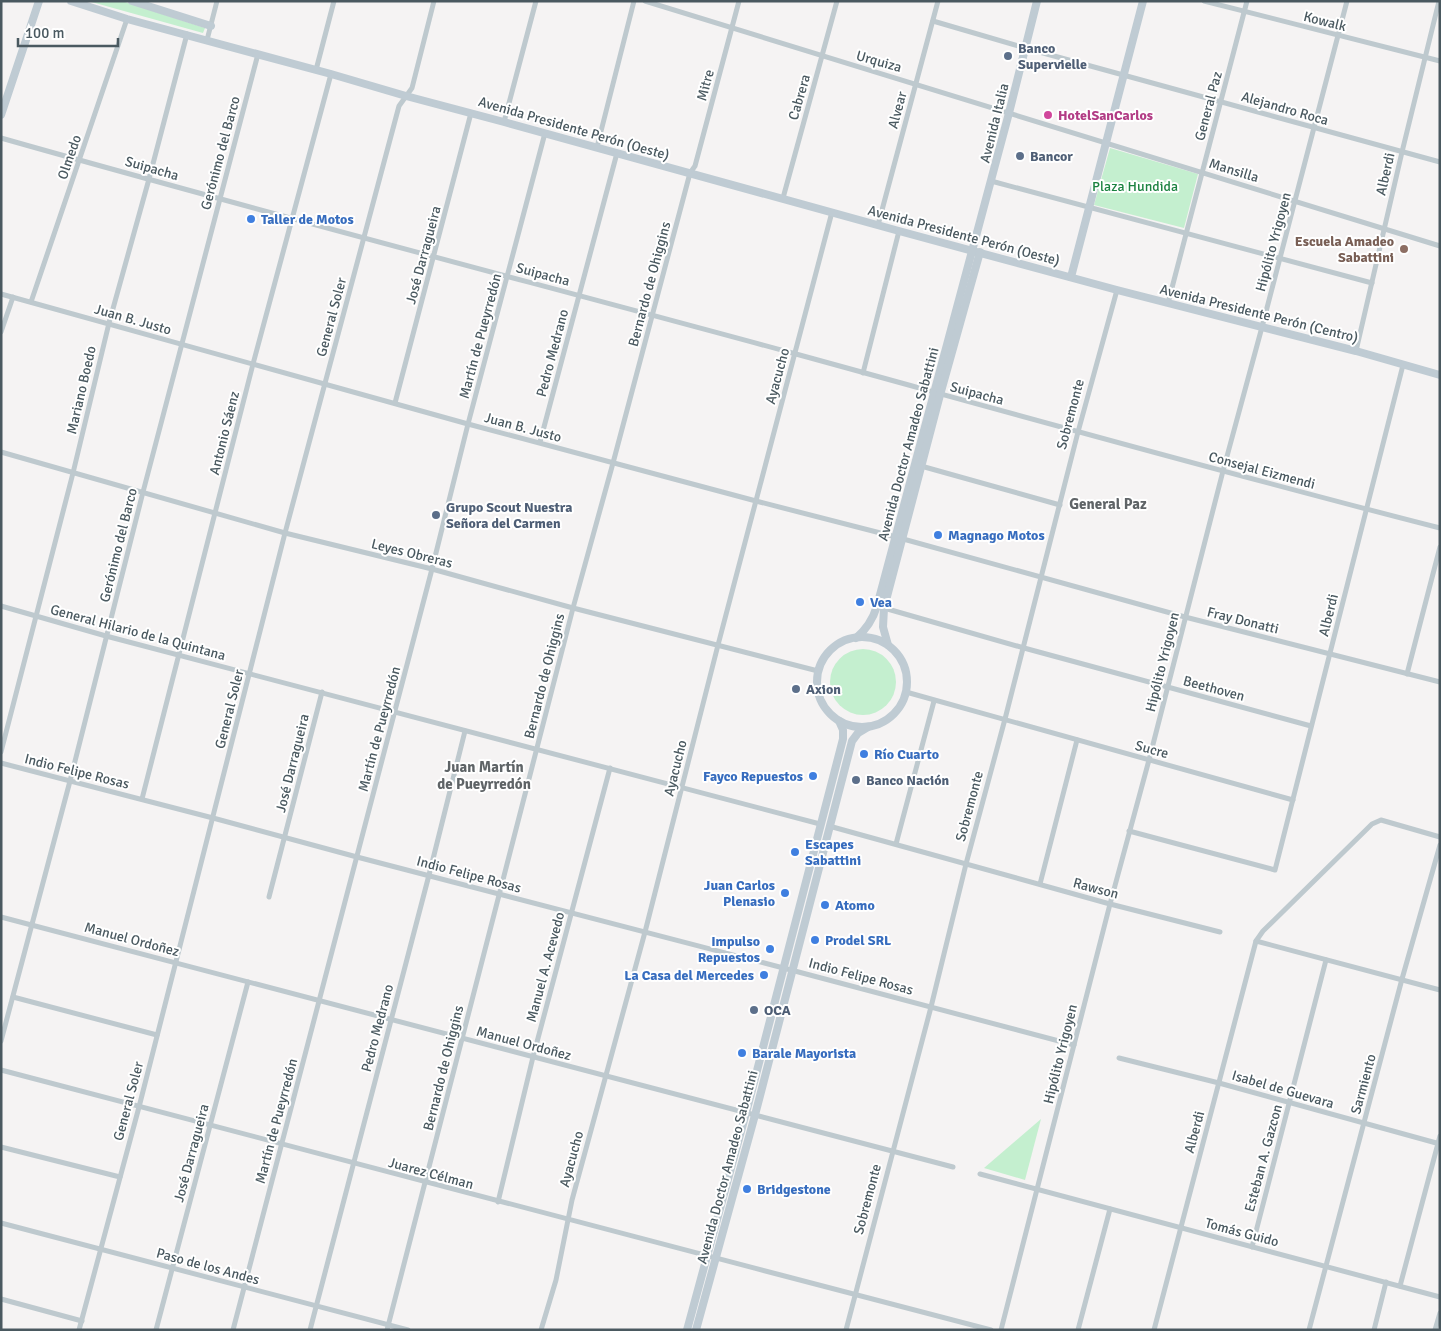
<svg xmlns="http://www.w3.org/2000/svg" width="1441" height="1331" viewBox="0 0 1441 1331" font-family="Signika,sans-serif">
<rect width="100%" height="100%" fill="#f5f3f3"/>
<g fill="#c4efcf">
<path d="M88 1H122L205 28 203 33Z"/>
<path d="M1110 148 1198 174 1184 228 1094 205Z"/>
<circle cx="863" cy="682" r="33"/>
<path d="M1041 1119 1025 1180 984 1168Z"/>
</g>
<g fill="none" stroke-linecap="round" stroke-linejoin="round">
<g stroke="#bec9ce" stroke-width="5">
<path d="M645 1 1440 246"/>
<path d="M1204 1 1440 61"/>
<path d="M933 21 1025 48 1440 162"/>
<path d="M207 40 217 1"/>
<path d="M316 70 334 1"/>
<path d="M504 122 536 1"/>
<path d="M1 138C265 213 531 282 796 354 1011 413 1224 473 1440 528"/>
<path d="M597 147 634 1"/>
<path d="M991 181 1372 283"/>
<path d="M783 198 837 1"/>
<path d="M878 225 938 1"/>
<path d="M1 294 468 424 756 501 896 537 1185 617 1440 682"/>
<path d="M31 302 127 19"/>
<path d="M1168 303 1247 1"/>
<path d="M1 332 13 297"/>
<path d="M1356 351 1402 152 1439 1"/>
<path d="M863 373 899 231"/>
<path d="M395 403 471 113"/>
<path d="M540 442 617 153"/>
<path d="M1 452 285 533 432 569 573 608 818 671"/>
<path d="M921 466 1060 505"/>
<path d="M1 606 106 636 820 824"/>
<path d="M884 608 1024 648 1311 726"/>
<path d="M1407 674 1440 547"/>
<path d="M906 692 1293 800"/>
<path d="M1 752 73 473 109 323 149 179 187 34"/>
<path d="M1 763 213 818 357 857 791 970 1074 1045"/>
<path d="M142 799 253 364 331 74"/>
<path d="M829 826 1110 904 1220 932"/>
<path d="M1129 831 1275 870 1403 365"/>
<path d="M896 844 934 701"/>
<path d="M1040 884 1077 740"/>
<path d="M269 897 322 692"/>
<path d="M1 917 953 1167"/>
<path d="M1256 941 1440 990"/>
<path d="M13 997 157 1035"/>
<path d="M1 1041 70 781 143 492 258 54"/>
<path d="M1119 1058 1219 1083 1440 1144"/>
<path d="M1 1070C330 1159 661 1243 991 1330"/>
<path d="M1 1147 120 1177"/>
<path d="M980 1174 1440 1297"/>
<path d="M498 1202 533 1057 610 768"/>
<path d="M1 1223 408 1330"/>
<path d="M1252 1247 1326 960"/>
<path d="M1400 1286 1440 1136"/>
<path d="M1 1299 82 1321"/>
<path d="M79 1330 139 1107 285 533 399 106 412 88 434 1"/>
<path d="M156 1330 248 982"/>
<path d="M233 1330 432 569 468 424 545 133"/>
<path d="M310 1330 429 875 465 731"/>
<path d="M387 1330 573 608 613 463 690 173 695 166 739 1"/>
<path d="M541 1330 556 1280 572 1200 645 932 718 645 832 212"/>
<path d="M846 1330 931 1007 966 864 1005 719 1078 432 1117 290"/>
<path d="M1001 1330 1110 904 1149 760 1223 471 1262 327 1347 1"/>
<path d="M1078 1330 1110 1209"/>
<path d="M1154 1330 1256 941 1263 931 1372 824 1381 820 1440 837"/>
<path d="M1309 1330 1402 979 1440 845"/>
<path d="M1374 1330 1386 1282"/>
<path d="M1435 1330 1440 1313"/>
</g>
<g stroke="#bfcbd3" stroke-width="8">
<path d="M71 1 127 19 331 74 406 96 504 122 899 231 1117 290 1356 351 1440 375"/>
<path d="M132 1 211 26"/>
<path d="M1 115 39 1"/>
<path d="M1071 277 1143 1"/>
<circle cx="862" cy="682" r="45"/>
<path d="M856 638C867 629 873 619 877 606L1009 113 1037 1"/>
<path d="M888 645 883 627 884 608 940 395 980 252"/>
<path d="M687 1330 746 1113 843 739V730L839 721"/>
<path d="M696 1330 755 1115 852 741 858 733 868 727"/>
</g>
</g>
<g fill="#5c6f8a" stroke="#fff" stroke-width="2">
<circle cx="1008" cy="56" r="5"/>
<circle cx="1020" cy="156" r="5"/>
<circle cx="436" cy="515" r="5"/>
<circle cx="796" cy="689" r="5"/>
<circle cx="856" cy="780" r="5"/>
<circle cx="754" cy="1010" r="5"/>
</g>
<circle fill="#d1479c" stroke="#fff" stroke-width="2" cx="1048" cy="115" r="5"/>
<g fill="#3f7fe0" stroke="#fff" stroke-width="2">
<circle cx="251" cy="219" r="5"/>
<circle cx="938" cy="535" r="5"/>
<circle cx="860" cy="602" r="5"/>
<circle cx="864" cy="754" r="5"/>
<circle cx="813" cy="776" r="5"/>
<circle cx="795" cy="852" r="5"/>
<circle cx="785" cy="893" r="5"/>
<circle cx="825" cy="905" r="5"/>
<circle cx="815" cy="940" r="5"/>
<circle cx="770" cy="949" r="5"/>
<circle cx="764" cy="975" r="5"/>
<circle cx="742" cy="1053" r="5"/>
<circle cx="747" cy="1189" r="5"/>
</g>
<circle fill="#8d6e63" stroke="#fff" stroke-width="2" cx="1404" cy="249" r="5"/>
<g text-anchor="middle" stroke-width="4" stroke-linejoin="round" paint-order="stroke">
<g font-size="14" fill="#4a5960" stroke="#fff">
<text transform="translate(1325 21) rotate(14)" y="5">Kowalk</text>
<text transform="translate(879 61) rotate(16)" y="5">Urquiza</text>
<text transform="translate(705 85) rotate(-75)" y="5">Mitre</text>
<text transform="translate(799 97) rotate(-74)" y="5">Cabrera</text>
<text transform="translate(1208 106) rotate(-75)" y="5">General Paz</text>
<text transform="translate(1285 108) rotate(16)" y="5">Alejandro Roca</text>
<text transform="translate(897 110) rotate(-75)" y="5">Alvear</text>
<text transform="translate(994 123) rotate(-76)" y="5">Avenida Italia</text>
<text transform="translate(574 128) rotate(16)" y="5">Avenida Presidente Perón (Oeste)</text>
<text transform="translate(220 153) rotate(-75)" y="5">Gerónimo del Barco</text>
<text transform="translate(69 157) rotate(-71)" y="5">Olmedo</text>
<text transform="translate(152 168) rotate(16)" y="5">Suipacha</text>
<text transform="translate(1234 170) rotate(17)" y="5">Mansilla</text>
<text transform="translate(1385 174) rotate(-77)" y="5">Alberdi</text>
<text transform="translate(964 235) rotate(15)" y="5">Avenida Presidente Perón (Oeste)</text>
<text transform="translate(1273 242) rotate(-75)" y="5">Hipólito Yrigoyen</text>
<text transform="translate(423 255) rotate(-75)" y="5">José Darragueira</text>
<text transform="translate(543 274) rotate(15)" y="5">Suipacha</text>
<text transform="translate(649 284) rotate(-75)" y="5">Bernardo de Ohiggins</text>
<text transform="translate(1259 313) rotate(14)" y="5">Avenida Presidente Perón (Centro)</text>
<text transform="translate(331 317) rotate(-75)" y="5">General Soler</text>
<text transform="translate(133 319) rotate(16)" y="5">Juan B. Justo</text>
<text transform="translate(480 336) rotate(-75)" y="5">Martín de Pueyrredón</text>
<text transform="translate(552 353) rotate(-75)" y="5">Pedro Medrano</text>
<text transform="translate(777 376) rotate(-75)" y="5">Ayacucho</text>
<text transform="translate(81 390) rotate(-77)" y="5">Mariano Boedo</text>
<text transform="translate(977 393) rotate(15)" y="5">Suipacha</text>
<text transform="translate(1070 414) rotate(-75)" y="5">Sobremonte</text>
<text transform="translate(523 427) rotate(15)" y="5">Juan B. Justo</text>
<text transform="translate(224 433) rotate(-76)" y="5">Antonio Sáenz</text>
<text transform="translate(908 444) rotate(-75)" y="5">Avenida Doctor Amadeo Sabattini</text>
<text transform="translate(1262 470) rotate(15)" y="5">Consejal Eizmendi</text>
<text transform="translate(118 545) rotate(-76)" y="5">Gerónimo del Barco</text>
<text transform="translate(412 553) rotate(14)" y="5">Leyes Obreras</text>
<text transform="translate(1328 615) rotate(-76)" y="5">Alberdi</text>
<text transform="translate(1243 620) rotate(14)" y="5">Fray Donatti</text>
<text transform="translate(138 632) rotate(15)" y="5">General Hilario de la Quintana</text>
<text transform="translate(1162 662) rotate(-76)" y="5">Hipólito Yrigoyen</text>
<text transform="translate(544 676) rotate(-76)" y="5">Bernardo de Ohiggins</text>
<text transform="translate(1214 688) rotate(15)" y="5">Beethoven</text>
<text transform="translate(229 709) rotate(-76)" y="5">General Soler</text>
<text transform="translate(379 729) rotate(-75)" y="5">Martín de Pueyrredón</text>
<text transform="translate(1152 749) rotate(15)" y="5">Sucre</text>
<text transform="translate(292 763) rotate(-76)" y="5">José Darragueira</text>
<text transform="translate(675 768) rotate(-76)" y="5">Ayacucho</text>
<text transform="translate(77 771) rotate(14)" y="5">Indio Felipe Rosas</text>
<text transform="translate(969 806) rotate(-75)" y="5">Sobremonte</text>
<text transform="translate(469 874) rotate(15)" y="5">Indio Felipe Rosas</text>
<text transform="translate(1096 888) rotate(15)" y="5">Rawson</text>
<text transform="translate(132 939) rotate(15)" y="5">Manuel Ordoñez</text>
<text transform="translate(545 967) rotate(-75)" y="5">Manuel A. Acevedo</text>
<text transform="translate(861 976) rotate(15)" y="5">Indio Felipe Rosas</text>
<text transform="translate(377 1028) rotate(-75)" y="5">Pedro Medrano</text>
<text transform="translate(524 1043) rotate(15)" y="5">Manuel Ordoñez</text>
<text transform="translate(1060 1054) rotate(-76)" y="5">Hipólito Yrigoyen</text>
<text transform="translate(443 1068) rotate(-76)" y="5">Bernardo de Ohiggins</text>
<text transform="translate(1363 1084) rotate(-75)" y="5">Sarmiento</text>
<text transform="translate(1283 1089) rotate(16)" y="5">Isabel de Guevara</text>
<text transform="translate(128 1101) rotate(-75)" y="5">General Soler</text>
<text transform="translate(276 1121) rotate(-75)" y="5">Martín de Pueyrredón</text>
<text transform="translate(1194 1132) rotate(-75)" y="5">Alberdi</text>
<text transform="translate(191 1153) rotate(-75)" y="5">José Darragueira</text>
<text transform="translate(1263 1158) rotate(-75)" y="5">Esteban A. Gazcon</text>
<text transform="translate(571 1159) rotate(-75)" y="5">Ayacucho</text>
<text transform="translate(727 1167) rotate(-75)" y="5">Avenida Doctor Amadeo Sabattini</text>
<text transform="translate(431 1173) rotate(15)" y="5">Juarez Célman</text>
<text transform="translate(867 1199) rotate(-75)" y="5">Sobremonte</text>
<text transform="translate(1242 1232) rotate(15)" y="5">Tomás Guido</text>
<text transform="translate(208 1266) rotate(15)" y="5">Paso de los Andes</text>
</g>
<g font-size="14" font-weight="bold" fill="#4e5e75" stroke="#fff" text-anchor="start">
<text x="1018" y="53">Banco<tspan x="1018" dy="16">Supervielle</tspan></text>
<text x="1030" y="161">Bancor</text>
<text x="446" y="512">Grupo Scout Nuestra<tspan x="446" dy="16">Señora del Carmen</tspan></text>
<text x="806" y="694">Axion</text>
<text x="866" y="785">Banco Nación</text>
<text x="764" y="1015">OCA</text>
</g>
<g font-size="14" font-weight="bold" fill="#b23c85" stroke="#fff" text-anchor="start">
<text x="1058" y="120">HotelSanCarlos</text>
</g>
<g font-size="14" fill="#1b8240" stroke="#fff">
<text x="1135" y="191">Plaza Hundida</text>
</g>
<g font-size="14" font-weight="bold" fill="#366cbe" stroke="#fff" text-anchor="start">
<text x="261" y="224">Taller de Motos</text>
<text x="948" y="540">Magnago Motos</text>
<text x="870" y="607">Vea</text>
<text x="874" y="759">Río Cuarto</text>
<text x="803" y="781" text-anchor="end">Fayco Repuestos</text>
<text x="805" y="849">Escapes<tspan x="805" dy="16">Sabattini</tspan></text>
<text x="775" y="890" text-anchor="end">Juan Carlos<tspan x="775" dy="16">Plenasio</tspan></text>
<text x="835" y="910">Atomo</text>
<text x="825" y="945">Prodel SRL</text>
<text x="760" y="946" text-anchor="end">Impulso<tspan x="760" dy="16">Repuestos</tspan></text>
<text x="754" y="980" text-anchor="end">La Casa del Mercedes</text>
<text x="752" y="1058">Barale Mayorista</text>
<text x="757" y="1194">Bridgestone</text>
</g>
<g font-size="14" font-weight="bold" fill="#785e54" stroke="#fff" text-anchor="end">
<text x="1394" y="246">Escuela Amadeo<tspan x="1394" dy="16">Sabattini</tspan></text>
</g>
<g font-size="15" font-weight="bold" fill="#5f6467" stroke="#fff">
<text x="1108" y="509">General Paz</text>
<text x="484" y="772">Juan Martín<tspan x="484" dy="17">de Pueyrredón</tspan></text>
</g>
</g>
<rect width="1441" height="1331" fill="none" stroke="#4a5960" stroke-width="5"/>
<path d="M18 38v8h100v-8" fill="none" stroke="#4a5960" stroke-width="2.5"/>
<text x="25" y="38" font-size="15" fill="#4a5960" stroke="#ffffff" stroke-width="4" paint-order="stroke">100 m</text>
</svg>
